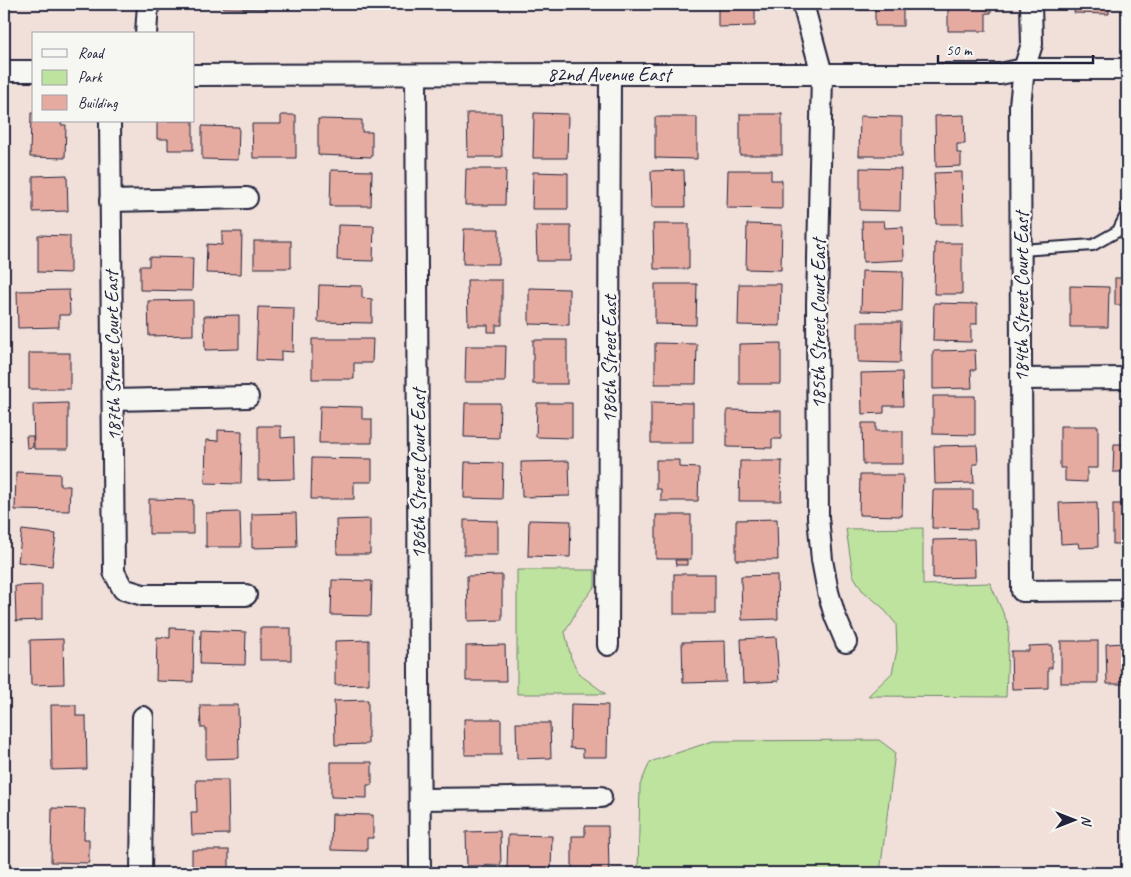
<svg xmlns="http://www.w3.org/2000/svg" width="1131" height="877" font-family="Caveat,sans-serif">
<rect width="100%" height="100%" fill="#f1e0da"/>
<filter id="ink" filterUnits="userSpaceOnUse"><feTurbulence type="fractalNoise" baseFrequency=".02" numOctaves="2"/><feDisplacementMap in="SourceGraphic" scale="10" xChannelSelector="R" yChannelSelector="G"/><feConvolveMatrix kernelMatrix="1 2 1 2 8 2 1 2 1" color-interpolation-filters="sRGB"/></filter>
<g filter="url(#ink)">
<g fill="#bee39e" stroke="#70826c">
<polygon points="923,528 923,585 990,583 1009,626 1006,697 868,696 892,673 897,650 896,624 882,607 862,590 853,575 846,529"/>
<polygon points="517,570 595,570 595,586 579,607 565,632 571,658 579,674 606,694 517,694"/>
<polygon points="879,740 895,752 880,873 638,873 640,785 650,762 713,741"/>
</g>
<g fill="#e5aba1" stroke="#22223b">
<polygon points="224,4 270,4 270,9 223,8"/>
<polygon points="718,4 755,4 755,26 718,27"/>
<polygon points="859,4 903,4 903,26 875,26 875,10 859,10"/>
<polygon points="948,4 991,4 991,13 986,13 986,31 948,31"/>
<polygon points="1075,4 1109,4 1109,14 1074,13"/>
<rect x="1124" y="4" width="3" height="19"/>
<polygon points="31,113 34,113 34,121 61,121 61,125 66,125 65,158 30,157"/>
<polygon points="467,113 501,113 502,157 468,157"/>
<polygon points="534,113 568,114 567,158 533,158"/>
<rect x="740" y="114" width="42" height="41"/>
<polygon points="281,115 296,115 296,158 253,158 252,124 281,124"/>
<polygon points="964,115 965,144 957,144 957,153 961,153 961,166 936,167 935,116"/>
<polygon points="860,116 902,117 902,156 859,156"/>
<polygon points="655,117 697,117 697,159 655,158"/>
<polygon points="318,119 362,120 362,132 372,132 372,157 318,155"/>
<polygon points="157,121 193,121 193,150 168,150 168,139 157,139"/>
<polygon points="202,126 239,127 238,160 202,159"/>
<polygon points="860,168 901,169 900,211 860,210"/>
<polygon points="466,169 506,169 505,205 465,205"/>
<polygon points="331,170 372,171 371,206 330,206"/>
<polygon points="684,170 685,207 652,207 651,171"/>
<polygon points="728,170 771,170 771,180 782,180 782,209 727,208"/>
<polygon points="533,172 568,173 568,209 532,209"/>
<polygon points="962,172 963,224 936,224 934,173"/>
<polygon points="67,175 68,211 33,212 33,176"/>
<polygon points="862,221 884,221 885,228 903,227 904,260 863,262"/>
<polygon points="653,224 689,224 689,269 654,269"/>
<polygon points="747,224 782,225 781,270 746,269"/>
<polygon points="338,225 374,226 373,261 337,260"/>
<polygon points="536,226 571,226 571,261 537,261"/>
<polygon points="464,229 499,229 499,264 463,264"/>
<polygon points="222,232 242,232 241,274 206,273 207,244 222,245"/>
<polygon points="38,235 70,236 70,273 38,272"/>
<rect x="254" y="241" width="37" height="27"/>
<polygon points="935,243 962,243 962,294 934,294"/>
<polygon points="149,257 193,258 192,291 140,290 140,266 149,266"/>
<polygon points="862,271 903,272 902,312 861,311"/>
<rect x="1115" y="278" width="12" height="27"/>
<polygon points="467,280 502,280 502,325 496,325 496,332 488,332 488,325 468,325"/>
<polygon points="655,284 697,284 696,325 655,324"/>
<polygon points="739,284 781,284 780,326 738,325"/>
<polygon points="319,285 362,286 362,298 372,299 372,323 318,322"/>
<polygon points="1070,286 1109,287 1108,327 1070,327"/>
<polygon points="529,288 569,289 569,325 529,324"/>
<polygon points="69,290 70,315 59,315 59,327 18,328 17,291"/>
<polygon points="193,300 193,335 149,336 148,301"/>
<polygon points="934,303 977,304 977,324 971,324 971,342 933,341"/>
<polygon points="258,307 294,308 293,352 281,351 281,361 256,360"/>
<polygon points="239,315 239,349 205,350 204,316"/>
<polygon points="858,322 901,322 900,363 858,362"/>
<polygon points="312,339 373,339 372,363 354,363 354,379 312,379"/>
<rect x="533" y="340" width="34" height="44"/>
<polygon points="655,343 697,344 696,384 655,384"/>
<polygon points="781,343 781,384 739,384 739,344"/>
<polygon points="466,346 506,346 505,382 465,382"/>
<polygon points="975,350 976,370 971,370 972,388 933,389 933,351"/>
<rect x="29" y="353" width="41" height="36"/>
<polygon points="902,372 903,406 884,406 884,413 862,414 861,373"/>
<polygon points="933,396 975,396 975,435 933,434"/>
<polygon points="651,402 693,403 693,443 651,443"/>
<polygon points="68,403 68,449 34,449 33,404"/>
<polygon points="465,403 500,403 499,438 464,437"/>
<polygon points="537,403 572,403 572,438 536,437"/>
<polygon points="320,406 362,407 362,419 372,419 372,443 319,443"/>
<polygon points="727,410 781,411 781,439 772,439 772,448 727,447"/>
<polygon points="862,423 876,423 876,431 903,431 903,464 863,464"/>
<polygon points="258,426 281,426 281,438 294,437 295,479 258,480"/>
<polygon points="1060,426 1098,426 1098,468 1087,468 1087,482 1065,481 1065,468 1060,468"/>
<polygon points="218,430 242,431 241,484 205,483 206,440 218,441"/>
<polygon points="26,436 33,436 33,447 27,448"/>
<polygon points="1114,444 1127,444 1127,472 1113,472"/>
<polygon points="977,445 978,464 973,464 974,483 935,484 934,446"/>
<polygon points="312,458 372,459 372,482 354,482 354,499 311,499"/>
<polygon points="656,460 679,460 679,467 699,468 698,501 661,501 661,489 656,489"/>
<polygon points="569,461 570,496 522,497 521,462"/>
<polygon points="740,461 782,461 781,501 739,501"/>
<polygon points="465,462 503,463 502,499 464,498"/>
<polygon points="16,472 60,474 60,486 70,486 69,511 15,510"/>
<polygon points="860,475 903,475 902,516 859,515"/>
<polygon points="933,490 973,490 973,509 977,509 977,529 932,528"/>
<polygon points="149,499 193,500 193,534 149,534"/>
<polygon points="1097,502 1098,547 1079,548 1078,543 1061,544 1059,503"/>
<rect x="1113" y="504" width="14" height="40"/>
<polygon points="240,512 241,547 206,547 206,513"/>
<polygon points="296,513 297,547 252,548 252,514"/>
<rect x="656" y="515" width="35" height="44"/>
<polygon points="370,519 370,554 337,554 336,520"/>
<polygon points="777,519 778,560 736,560 736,520"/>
<polygon points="464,520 498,521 498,555 464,555"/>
<polygon points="529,520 571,521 570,557 528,556"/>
<polygon points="22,530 56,534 52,566 18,562"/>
<polygon points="974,539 975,577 933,578 933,540"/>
<polygon points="675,560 687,560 687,565 676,565"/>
<rect x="674" y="574" width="41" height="40"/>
<polygon points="502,575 502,620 468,621 467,576"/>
<polygon points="777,575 778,619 742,620 741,576"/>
<polygon points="332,580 372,581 371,616 331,615"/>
<polygon points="42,585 42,620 16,621 15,586"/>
<polygon points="170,628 194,629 193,682 156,681 157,637 170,638"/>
<rect x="260" y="628" width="31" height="32"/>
<polygon points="201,630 246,632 245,665 200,664"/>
<polygon points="776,637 779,681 743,683 741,639"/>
<polygon points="63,639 64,684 31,685 30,640"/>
<polygon points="369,640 369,684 335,685 335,641"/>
<polygon points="1126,640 1127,684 1107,684 1106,644 1126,643"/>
<polygon points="725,641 726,682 683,683 682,642"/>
<rect x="1061" y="641" width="37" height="42"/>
<polygon points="505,645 506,681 466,681 466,646"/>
<polygon points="1052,645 1052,668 1048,668 1048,688 1012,689 1011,651 1029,651 1029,646"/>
<polygon points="368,700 368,744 335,745 334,701"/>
<polygon points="571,704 608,705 607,757 583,757 583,749 570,748"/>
<polygon points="51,705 76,705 76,716 86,716 87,769 52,770"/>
<polygon points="200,705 238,705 239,758 206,759 206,728 201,728"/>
<polygon points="464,719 501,719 501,755 465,755"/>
<polygon points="516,723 550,723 551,758 517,759"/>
<polygon points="331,762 372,762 372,785 367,785 367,798 331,797"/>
<polygon points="196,780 228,780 229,834 192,835 191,812 197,812"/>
<polygon points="52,808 85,809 84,839 89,839 89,863 51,862"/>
<polygon points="332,814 373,815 373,838 367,838 367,851 331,850"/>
<polygon points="585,826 608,826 609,873 572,873 572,836 585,836"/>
<polygon points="500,831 501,865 467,866 466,832"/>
<polygon points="508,835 552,836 551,870 507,869"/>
<rect x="192" y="850" width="37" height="23"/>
</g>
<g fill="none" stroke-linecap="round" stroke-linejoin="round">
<defs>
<polyline id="service" points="1021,250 1093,245 1118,231 1127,213"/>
<g id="minor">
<polyline points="803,4 822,74 817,305 818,517 822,560 828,592 835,616 846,642"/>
<polyline points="1031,4 1032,44 1024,69 1020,105 1022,591 1127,590"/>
<polyline points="146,34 148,4"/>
<polyline points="4,71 34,71"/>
<polyline points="194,75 610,74 1000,74 1024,69 1127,69"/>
<polyline points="416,75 420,873"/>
<polyline points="110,121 114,572 123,589 143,595 246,595"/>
<polyline points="110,201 247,198"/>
<polyline points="1022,379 1127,378"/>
<polyline points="113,400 248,397"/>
<polyline points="608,645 610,74"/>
<polyline points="420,799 601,797"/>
<polyline points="141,873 143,717"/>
</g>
</defs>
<use href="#service" stroke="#22223b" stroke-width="14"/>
<use href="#minor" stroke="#22223b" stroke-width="24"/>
<use href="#service" stroke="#f6f6f2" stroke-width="10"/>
<use href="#minor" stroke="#f6f6f2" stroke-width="20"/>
</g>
</g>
<g text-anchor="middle" stroke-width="5" stroke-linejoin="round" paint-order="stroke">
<g font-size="20" fill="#22223b" stroke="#f6f6f2">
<text x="609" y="81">82nd Avenue East</text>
<text transform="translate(1021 297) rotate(-90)" y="7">184th Street Court East</text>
<text transform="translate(818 324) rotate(-90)" y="7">185th Street Court East</text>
<text transform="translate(112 356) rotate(-91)" y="7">187th Street Court East</text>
<text transform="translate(609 359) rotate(-90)" y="7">186th Street East</text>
<text transform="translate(418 474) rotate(-90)" y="7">186th Street Court East</text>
</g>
</g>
<rect width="1131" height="877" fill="none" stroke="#f6f6f2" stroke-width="20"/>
<rect x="10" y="10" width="1111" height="857" fill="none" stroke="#22223b" stroke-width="2" filter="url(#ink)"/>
<rect x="32" y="32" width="162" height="90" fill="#f6f6f2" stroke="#a1a1a9"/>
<rect x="42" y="49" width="25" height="8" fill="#f6f6f2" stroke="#a1a1a9"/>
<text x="78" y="58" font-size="15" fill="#22223b">Road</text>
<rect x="42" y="70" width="25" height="15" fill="#bee39e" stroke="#a1a1a9"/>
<text x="78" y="82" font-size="15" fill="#22223b">Park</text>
<rect x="42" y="95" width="25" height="15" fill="#e5aba1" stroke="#a1a1a9"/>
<text x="78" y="108" font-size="15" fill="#22223b">Building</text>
<g transform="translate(1074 820) rotate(90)" stroke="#f6f6f2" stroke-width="4" paint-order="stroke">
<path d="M0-4L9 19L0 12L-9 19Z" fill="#22223b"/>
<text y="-8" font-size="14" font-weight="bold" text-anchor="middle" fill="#22223b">N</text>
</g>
<path d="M938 55v8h155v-8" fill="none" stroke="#22223b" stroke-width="2.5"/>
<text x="946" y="55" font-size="15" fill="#22223b" stroke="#f6f6f2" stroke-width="4" paint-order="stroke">50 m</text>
</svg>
